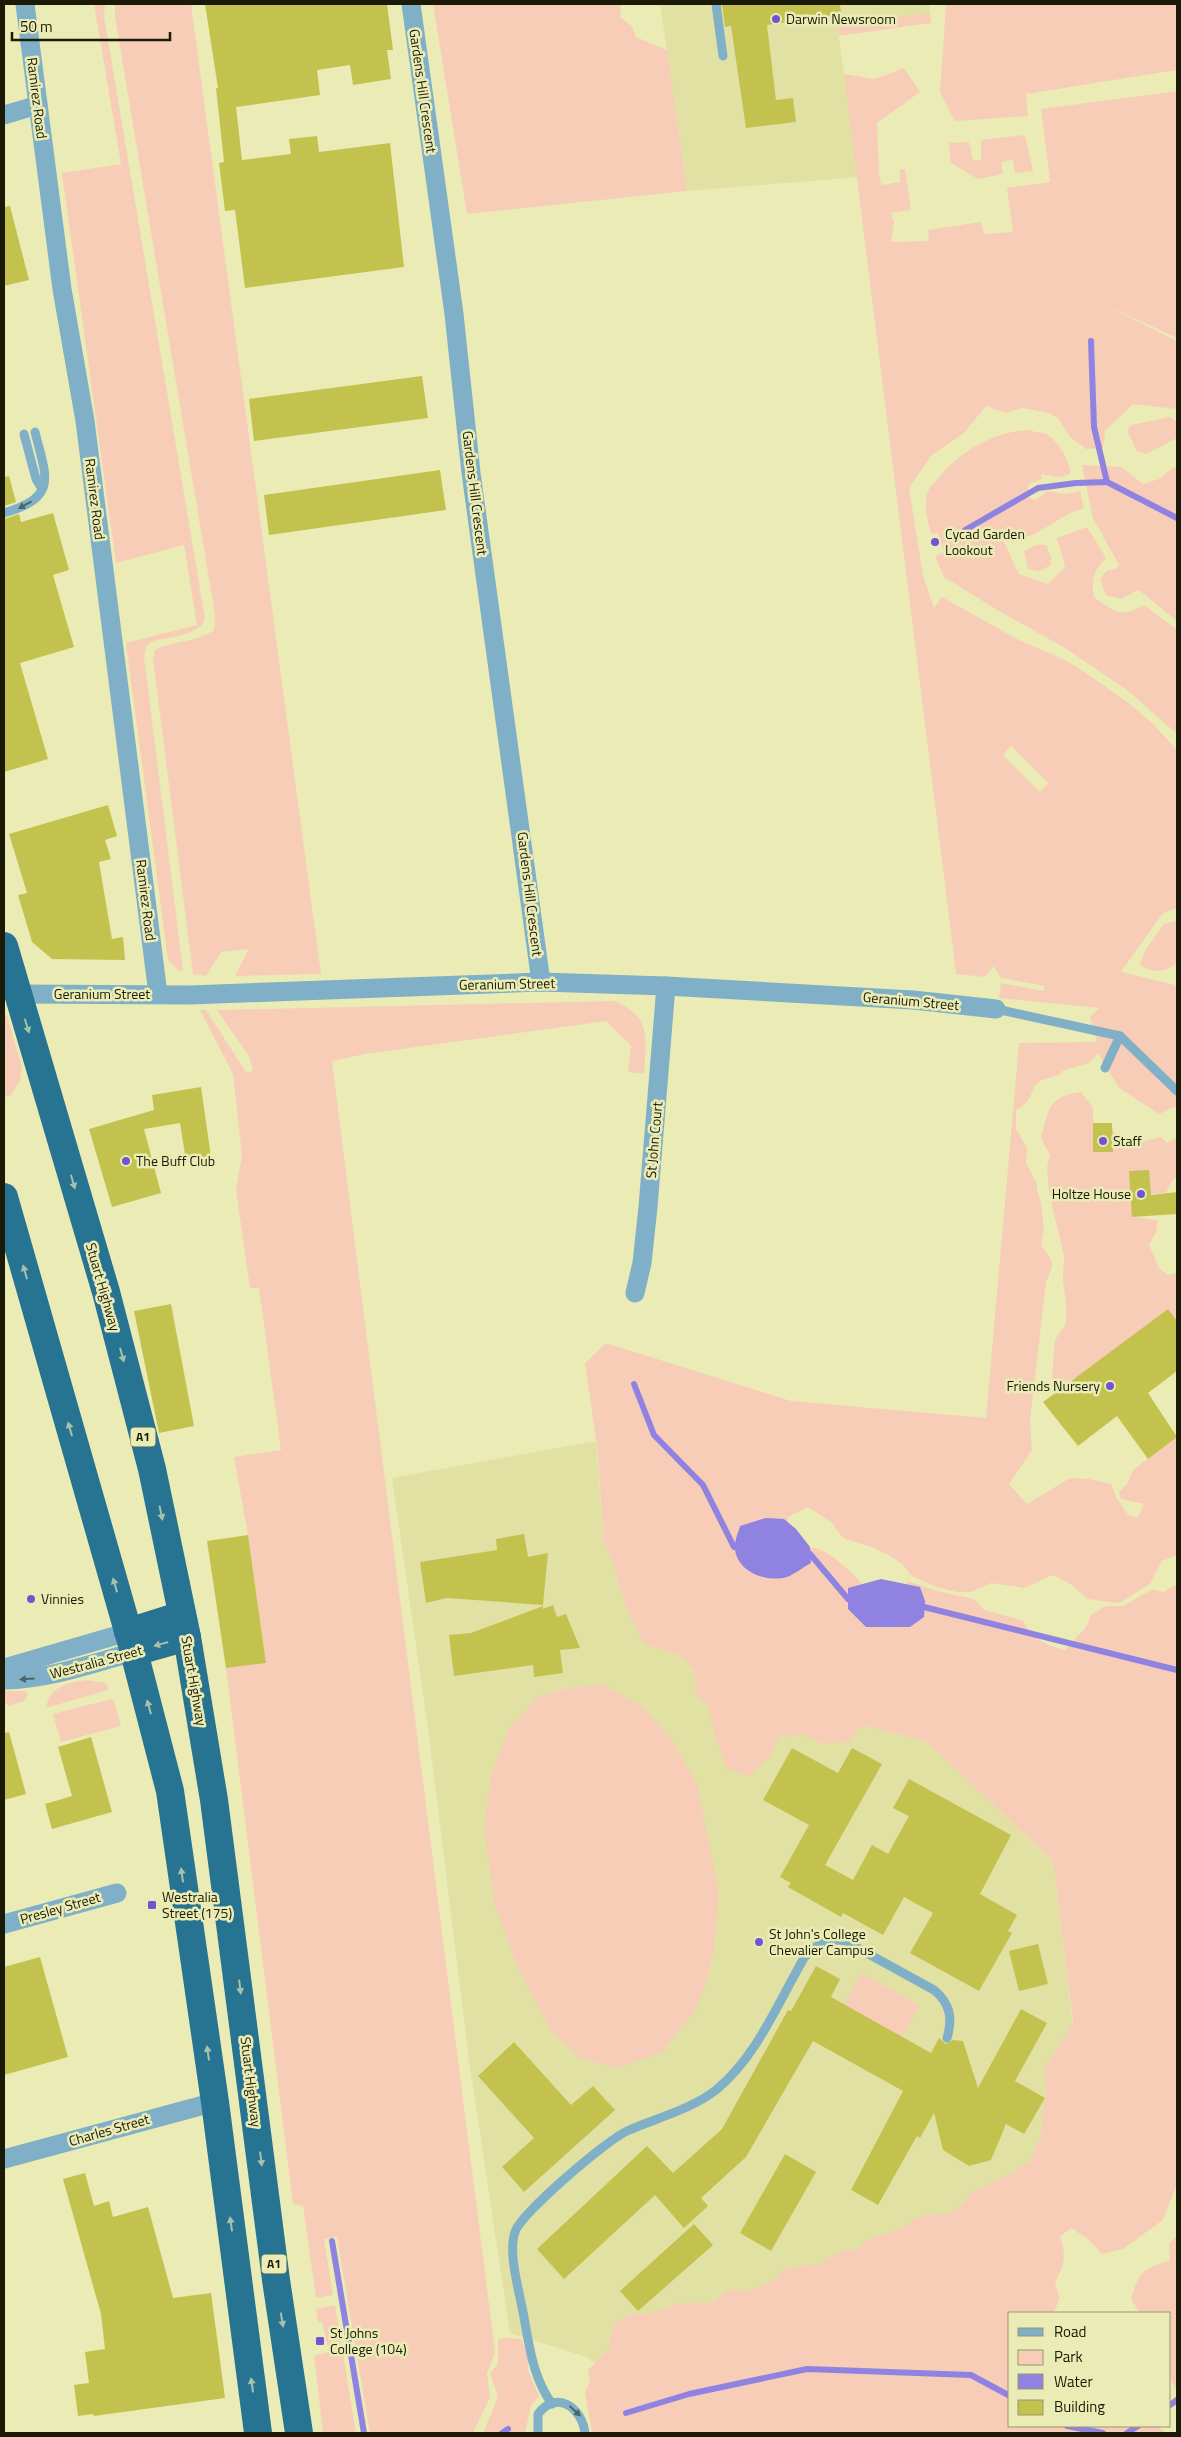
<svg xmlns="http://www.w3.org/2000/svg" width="1181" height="2437" font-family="'Titillium Web',sans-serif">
<rect width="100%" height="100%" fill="#ebecb5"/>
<g fill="#e1e1a3">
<polygon points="660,4 929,4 930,13 837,25 859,177 687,191"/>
<polygon points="596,1441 604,1544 617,1570 862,1725 927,1742 1053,1861 1081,2093 1072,2137 940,2223 601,2368 587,2357 510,2333 469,2060 429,1736 392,1478"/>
</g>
<g fill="#f7cdb8" fill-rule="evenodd">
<path d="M 94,4 L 105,4 L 104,16 L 205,619 C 199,636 169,637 153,641 L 147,645 L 144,657 L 183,970 L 179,971 L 168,960 L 126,643 L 197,625 L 184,545 L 116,563 L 62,173 L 121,164 Z"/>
<path d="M 115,4 L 191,4 L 321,974 L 235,976 L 249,949 L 221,952 L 206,976 L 193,974 L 153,659 L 155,650 C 173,640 196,643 214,630 L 215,615 L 115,17 Z"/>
<polygon points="433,4 621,4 620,17 632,26 636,37 667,50 687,191 467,214"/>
<polygon points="946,4 1177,4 1177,70 1026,94 1028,116 955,121 940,92"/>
<polygon points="930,13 931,23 839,36 837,24"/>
<path d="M 904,68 L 920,92 L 877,123 L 879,171 L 881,185 L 900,182 L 900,169 L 905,169 L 911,210 L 891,213 L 894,222 L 891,242 L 929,241 L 928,230 L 981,222 L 984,234 L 1013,232 L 1007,188 L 1050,182 L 1041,109 L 1177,91 L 1177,338 L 1107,306 L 1177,341 L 1177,409 L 1133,404 L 1105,431 L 1103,448 L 1086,449 L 1070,437 L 1058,418 L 1049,413 L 1022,408 L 1005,413 L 986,406 L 964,433 L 931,456 L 909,488 L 923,575 L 934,608 L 942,597 L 1017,639 L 1065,660 L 1080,669 L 1126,701 L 1153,724 L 1177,750 L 1177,908 L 1163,913 L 1121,972 L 1175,985 L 1177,992 L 1177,1106 L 1159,1114 L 1119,1088 L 1098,1053 L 1089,1063 L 1062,1071 L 1060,1075 L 1042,1080 L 1034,1086 C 1031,1098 1027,1104 1016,1110 L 1016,1129 L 1027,1148 L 1026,1163 L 1037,1184 L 1037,1191 L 1041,1202 L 1044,1229 L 1041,1246 C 1055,1260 1054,1264 1046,1282 L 1030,1421 L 1032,1450 L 1009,1484 L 1027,1504 L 1070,1478 L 1089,1479 L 1111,1484 L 1117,1499 L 1129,1516 L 1138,1517 L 1144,1504 L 1121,1499 L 1119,1492 L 1128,1483 L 1133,1470 L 1177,1436 L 1177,1555 L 1162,1561 L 1150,1584 L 1119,1603 L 1088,1599 L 1069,1583 L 1053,1575 L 1024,1588 L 991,1583 L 971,1592 L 957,1592 L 936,1587 L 912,1576 L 902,1564 L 892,1557 L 874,1548 L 843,1538 L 832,1523 L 808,1507 L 788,1517 L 788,1538 L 794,1553 C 799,1551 806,1548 812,1548 C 833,1547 876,1599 892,1614 L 908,1581 L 937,1591 L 974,1599 L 984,1610 L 1022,1620 C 1036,1640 1041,1644 1065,1650 L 1086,1627 L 1091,1615 L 1106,1606 L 1123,1606 L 1153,1589 L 1164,1592 L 1177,1584 L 1177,2184 L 1163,2220 L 1123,2249 L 1102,2254 L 1088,2239 L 1071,2228 L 1060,2237 C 1067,2255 1064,2266 1055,2282 L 1060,2299 L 1053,2313 L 1010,2313 L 1010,2426 L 1158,2426 L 1166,2433 L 592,2433 L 585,2392 L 590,2382 L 588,2370 L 610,2348 L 610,2337 L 615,2323 L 627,2315 L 648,2314 L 682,2303 L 712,2303 L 727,2290 L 752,2291 L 776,2279 L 782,2269 L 815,2264 L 823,2265 L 825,2259 L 848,2249 L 857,2250 L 866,2240 L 895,2231 L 922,2216 L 950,2213 L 965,2203 L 971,2192 L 1008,2175 L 1030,2161 L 1041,2135 L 1046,2091 L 1044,2069 C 1056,2053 1062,2039 1073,2023 L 1053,1861 L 927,1742 L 862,1725 L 848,1742 L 823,1744 L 803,1734 L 779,1737 L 771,1755 L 749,1776 L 727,1769 L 715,1737 L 709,1708 L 695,1692 L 695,1671 L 682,1656 L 645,1644 L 630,1617 L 618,1582 L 615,1566 L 604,1544 L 597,1446 L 585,1363 L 606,1343 L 791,1401 L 986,1418 L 1019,1043 L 1097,1042 L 1090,1017 L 1099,1008 L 999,998 L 1001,983 L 1043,991 L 1045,986 L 1001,978 L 994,966 L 985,977 L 956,974 L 844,74 L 875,79 ZM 1011,746 L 1048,783 L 1040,792 L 1003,755 Z"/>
<polygon points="1025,135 1033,171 1015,173 1013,160 1001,162 1003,174 978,179 951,163 949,143 969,142 973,160 981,160 981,140"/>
<polygon points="1170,417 1177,422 1177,438 1146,454 1137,451 1127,431 1131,425"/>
<path d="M 1028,430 C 1034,432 1043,432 1048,435 C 1057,440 1072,464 1070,474 L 1059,477 L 1041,474 L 1042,479 L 1029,484 L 1027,497 L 1035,500 L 1042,496 L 1046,491 L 1066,494 L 1080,491 L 1084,508 C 1065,513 1051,526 1034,534 C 1024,539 1012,538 1002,538 L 1019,574 L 1048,584 L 1065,567 L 1057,538 L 1087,527 L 1106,558 C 1093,571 1091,580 1094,597 C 1114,612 1121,618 1144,605 L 1177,630 L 1177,734 L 1127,690 L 1065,648 L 997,610 L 944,577 L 935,556 L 944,552 L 938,533 L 931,534 C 928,520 922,503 929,489 C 931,485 936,481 939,477 C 961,451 993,432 1028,430 Z"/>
<polygon points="1082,465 1121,467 1143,484 1159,479 1174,467 1177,467 1177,621 1139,590 1121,599 1106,595 1100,580 1106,571 1117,568 1119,565 1093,518"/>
<polygon points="1036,545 1046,545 1051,557 1051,565 1040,571 1028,569 1024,551"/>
<path d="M 1177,920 L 1177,958 L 1175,965 C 1162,972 1151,974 1140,964 L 1146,949 L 1163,925 Z"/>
<path d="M 615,1001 C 652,1018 646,1038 644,1074 L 628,1072 L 631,1046 L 606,1021 L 365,1054 L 332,1061 L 495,2352 L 487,2373 L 490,2397 L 473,2433 L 370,2433 L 337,2237 L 324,2239 L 333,2295 L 316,2298 L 303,2206 L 293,2204 L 226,1668 L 266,1662 L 248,1535 L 234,1457 L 281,1450 L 259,1288 L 250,1288 L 236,1190 L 242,1155 L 233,1074 L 200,1010 L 206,1010 L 246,1072 L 253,1071 L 249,1056 L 217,1010 Z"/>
<polygon points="4,1015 7,1016 22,1067 20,1081 10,1096 5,1097"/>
<path d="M 1081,1092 L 1093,1108 L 1094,1152 L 1113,1152 L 1112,1130 L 1117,1137 L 1133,1144 L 1161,1137 L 1167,1143 L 1177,1138 L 1177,1178 L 1173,1179 L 1166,1193 L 1151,1194 L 1132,1217 L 1158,1220 L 1156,1232 L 1149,1245 L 1159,1268 L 1168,1275 L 1177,1273 L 1177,1321 L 1168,1309 L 1088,1371 L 1055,1388 L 1051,1387 L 1055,1340 L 1066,1324 L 1066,1303 L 1063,1281 L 1064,1256 L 1049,1192 L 1047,1168 L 1050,1155 L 1041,1138 C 1049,1109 1048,1096 1081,1092 Z"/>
<path d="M 87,1680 L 106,1683 L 108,1690 L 46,1708 C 49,1687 68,1682 87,1680 Z"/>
<polygon points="602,1684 643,1707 671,1739 697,1784 719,1892 714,1947 707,1979 696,2009 661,2053 617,2068 580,2058 552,2032 519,1971 495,1906 484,1829 491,1776 508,1730 537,1697 566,1689"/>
<polygon points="4,1691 26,1691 28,1695 24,1701 9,1706 4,1702"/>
<polygon points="111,1699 114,1701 121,1726 61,1742 53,1714"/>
<polygon points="862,1973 920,2006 900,2040 842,2007"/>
<path d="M 1177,2235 L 1177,2391 L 1170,2378 L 1170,2313 L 1140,2313 L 1131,2299 C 1140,2270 1142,2270 1170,2260 L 1169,2244 Z"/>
<polygon points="335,2305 356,2433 323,2433 314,2356 329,2352 322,2322 318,2323 316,2309"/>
<polygon points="508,2338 521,2339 528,2356 528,2370 539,2396 531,2406 525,2433 483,2433 498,2397 490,2373 498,2364 498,2339"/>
</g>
<g fill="#8f82e0">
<path d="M 766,1518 L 784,1519 L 796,1529 L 810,1547 L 811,1563 C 803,1567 795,1574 787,1577 C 767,1583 737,1572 735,1549 C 734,1542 738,1533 740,1526 Z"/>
<polygon points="881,1579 920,1587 925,1601 924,1617 910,1627 866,1627 848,1609 848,1588"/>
</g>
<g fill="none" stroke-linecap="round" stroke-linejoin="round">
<g stroke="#8f82e0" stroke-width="6">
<polyline points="1091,341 1094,427 1107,482"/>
<polyline points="965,530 1038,488 1076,483 1107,482 1177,518"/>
<polyline points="634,1384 654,1435 703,1485 734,1547"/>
<polyline points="810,1554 848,1599"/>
<polyline points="924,1607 1177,1670"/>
<polyline points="332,2241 364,2433"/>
<polyline points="1170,2405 1177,2400"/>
<polyline points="626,2413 689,2394 807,2369 971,2375 1010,2396"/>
<polyline points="1067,2426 1103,2433"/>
<polyline points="502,2433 508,2429"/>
<polyline points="1127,2433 1138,2426"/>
</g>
</g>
<g fill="#c4c24f">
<polygon points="205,4 387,4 393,50 387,50 391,79 353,85 350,65 317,70 320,95 236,107 242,160 291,154 289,139 317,136 319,152 390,143 404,267 245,288 235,210 225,211 219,163 224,162 216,88 218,88"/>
<polygon points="722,4 840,4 841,14 767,25 776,100 793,98 796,122 746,128 731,26 725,27"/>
<polygon points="10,206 29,280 4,286 4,207"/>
<polygon points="422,376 428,418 254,441 249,399"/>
<polygon points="440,470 446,510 269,535 264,495"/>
<polygon points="9,476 16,502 4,506 4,477"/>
<polygon points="53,513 69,570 53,575 74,647 20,663 48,759 4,772 4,519 19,514 21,522"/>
<polygon points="108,805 117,836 105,840 111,859 99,862 112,939 123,937 125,960 52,959 32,942 18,895 27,893 9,834"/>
<polygon points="201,1087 211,1157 186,1161 180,1123 144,1129 161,1193 112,1207 89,1129 154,1110 152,1095"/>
<polygon points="1093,1123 1112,1123 1113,1152 1093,1152"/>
<polygon points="1149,1170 1151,1195 1177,1192 1177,1214 1132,1217 1129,1171"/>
<polygon points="171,1304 194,1426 159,1433 134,1311"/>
<polygon points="1168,1309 1177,1321 1177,1371 1148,1393 1177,1437 1148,1459 1117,1416 1078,1446 1043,1402"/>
<polygon points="524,1534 528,1557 548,1553 543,1605 447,1598 426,1603 420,1562 497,1550 496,1539"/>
<polygon points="248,1535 266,1663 226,1668 207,1541"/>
<polygon points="553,1605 557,1617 566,1614 580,1648 560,1650 563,1673 534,1677 533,1665 454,1676 449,1635 471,1633 543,1606 543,1609"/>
<polygon points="9,1732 26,1794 4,1800 4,1733"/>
<polygon points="91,1737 112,1812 52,1829 45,1804 72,1796 58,1747"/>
<polygon points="792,1748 838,1773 852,1748 882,1764 825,1865 853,1880 872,1845 888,1854 909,1816 893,1808 909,1779 1011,1835 980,1894 1017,1915 1008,1931 1012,1933 979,1991 910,1953 933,1913 904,1897 883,1935 843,1913 841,1917 788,1887 791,1883 780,1877 809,1825 763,1800"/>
<polygon points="1038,1944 1048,1984 1019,1991 1009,1951"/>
<polygon points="40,1957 68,2057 4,2075 4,1967"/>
<polygon points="816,1966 840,1979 831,1997 931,2053 939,2038 946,2044 953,2040 963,2041 978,2088 1021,2009 1047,2023 1015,2081 1045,2098 1024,2134 1006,2124 991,2160 969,2166 943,2150 934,2113 920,2138 917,2136 878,2205 851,2190 903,2091 813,2041 746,2157 701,2198 708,2206 684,2228 655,2195 564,2279 537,2249 647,2146 673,2173 722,2129 788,2010 791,2011"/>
<polygon points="514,2042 571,2105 593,2086 615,2110 524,2192 502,2167 534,2138 478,2076"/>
<polygon points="785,2154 816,2172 771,2251 740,2233"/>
<polygon points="85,2173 94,2206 109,2201 113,2217 148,2207 173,2298 211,2293 225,2398 94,2416 93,2414 78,2416 74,2385 89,2383 85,2352 105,2349 101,2314 63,2179"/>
<polygon points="694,2224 713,2245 638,2311 620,2291"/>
</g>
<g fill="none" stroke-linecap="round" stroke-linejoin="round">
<g stroke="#7fb0c7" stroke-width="9">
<polyline points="716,4 723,56"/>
<polyline points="24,434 36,479 42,489"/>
<path d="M 4,513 C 59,497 46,477 35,432"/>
<polyline points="996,1009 1120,1036 1177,1091"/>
<polyline points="1105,1068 1120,1036"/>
<path d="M 552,2404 C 531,2375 529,2341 522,2307 C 518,2287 508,2251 515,2232 C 521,2213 607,2140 627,2131 C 656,2118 690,2110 716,2090 C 757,2056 778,2003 804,1958 C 814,1945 829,1937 845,1941 L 934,1990 C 950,2003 953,2018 947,2038"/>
<path d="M 538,2433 L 538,2414 C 557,2389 582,2408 585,2433"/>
</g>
<g stroke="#7fb0c7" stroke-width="19">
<polyline points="25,4 62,289 85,421 158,994"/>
<polyline points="411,4 454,314 471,473 541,982"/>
<polyline points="4,115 38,105"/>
<polyline points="18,994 190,995 541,982 666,986 913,1000 996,1009"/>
<polyline points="635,1293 642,1263 648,1207 666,986"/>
<polyline points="4,1668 128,1632"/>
<path d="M 4,1680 C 49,1679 91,1664 134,1652"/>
<polyline points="4,1924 117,1893"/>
<polyline points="4,2159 215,2102"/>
</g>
<g stroke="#277492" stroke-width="28">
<polyline points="4,946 106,1292 152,1469 187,1637 214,1800 276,2280 299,2433"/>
<polyline points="4,1197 134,1652 170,1791 215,2102 258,2433"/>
<polyline points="128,1632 182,1615"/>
<polyline points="134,1652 187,1637"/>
</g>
</g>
<defs><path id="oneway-solid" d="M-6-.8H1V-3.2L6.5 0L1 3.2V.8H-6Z" transform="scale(1.25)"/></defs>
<g fill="#4c6566">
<use href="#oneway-solid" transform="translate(25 505) rotate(151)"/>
<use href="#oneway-solid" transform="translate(27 1679) rotate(176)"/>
<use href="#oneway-solid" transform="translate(575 2411) rotate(43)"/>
</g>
<g fill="#a6c2a9">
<use href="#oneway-solid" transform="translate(27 1026) rotate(73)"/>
<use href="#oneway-solid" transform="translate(73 1182) rotate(74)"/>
<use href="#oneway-solid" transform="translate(25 1272) rotate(-106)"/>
<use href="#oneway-solid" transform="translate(122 1355) rotate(75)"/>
<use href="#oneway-solid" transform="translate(70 1429) rotate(-106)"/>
<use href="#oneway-solid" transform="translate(161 1513) rotate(78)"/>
<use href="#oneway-solid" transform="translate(115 1585) rotate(-106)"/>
<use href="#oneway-solid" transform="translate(161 1644) rotate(164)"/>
<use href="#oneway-solid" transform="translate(149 1707) rotate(-105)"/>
<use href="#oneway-solid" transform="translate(182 1875) rotate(-98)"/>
<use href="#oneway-solid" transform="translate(240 1987) rotate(83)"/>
<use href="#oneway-solid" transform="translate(208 2053) rotate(-98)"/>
<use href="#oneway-solid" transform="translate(261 2159) rotate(83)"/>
<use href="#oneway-solid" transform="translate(231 2224) rotate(-98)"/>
<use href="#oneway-solid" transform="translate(282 2320) rotate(81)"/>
<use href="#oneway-solid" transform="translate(252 2385) rotate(-98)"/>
</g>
<g fill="#6f56d0" stroke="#ebecb5" stroke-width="2">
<circle cx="776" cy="19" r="5"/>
<circle cx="935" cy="542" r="5"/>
<circle cx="1103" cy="1141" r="5"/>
<circle cx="126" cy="1161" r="5"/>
<circle cx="1141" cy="1194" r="5"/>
<circle cx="1110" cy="1386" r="5"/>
<circle cx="31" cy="1599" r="5"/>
<rect x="147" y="1900" width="10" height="10" rx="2.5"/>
<circle cx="759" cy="1942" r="5"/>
<rect x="315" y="2336" width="10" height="10" rx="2.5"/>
</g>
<g text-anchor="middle" stroke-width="5" stroke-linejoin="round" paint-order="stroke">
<g fill="#ebecb5" stroke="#59593a" stroke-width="1">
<rect x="130.5" y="1427.5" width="25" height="19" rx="4"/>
<rect x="261.5" y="2254.5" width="25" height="19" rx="4"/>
</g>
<g font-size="12" font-weight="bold" fill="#1a1a06">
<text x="143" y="1441">A1</text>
<text x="274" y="2268">A1</text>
</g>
<g font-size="14" fill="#1a1a06" stroke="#ebecb5" text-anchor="start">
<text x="786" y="24">Darwin Newsroom</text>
<text x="945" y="539">Cycad Garden<tspan x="945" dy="16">Lookout</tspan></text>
<text x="1113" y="1146">Staff</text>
<text x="136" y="1166">The Buff Club</text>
<text x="1131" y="1199" text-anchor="end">Holtze House</text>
<text x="1100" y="1391" text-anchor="end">Friends Nursery</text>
<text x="41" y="1604">Vinnies</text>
<text x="162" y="1902">Westralia<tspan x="162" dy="16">Street (175)</tspan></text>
<text x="769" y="1939">St John's College<tspan x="769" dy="16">Chevalier Campus</tspan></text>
<text x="330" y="2338">St Johns<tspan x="330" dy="16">College (104)</tspan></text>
</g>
<g font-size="14" fill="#1a1a06" stroke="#ebecb5">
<text transform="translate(423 91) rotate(82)" y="5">Gardens Hill Crescent</text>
<text transform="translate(37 98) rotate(83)" y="5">Ramirez Road</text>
<text transform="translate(475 493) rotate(83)" y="5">Gardens Hill Crescent</text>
<text transform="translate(95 499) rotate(83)" y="5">Ramirez Road</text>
<text transform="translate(530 894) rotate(83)" y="5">Gardens Hill Crescent</text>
<text transform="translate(146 900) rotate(83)" y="5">Ramirez Road</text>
<text transform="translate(507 984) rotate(-1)" y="5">Geranium Street</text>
<text x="102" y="999">Geranium Street</text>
<text transform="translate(911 1001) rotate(5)" y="5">Geranium Street</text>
<text transform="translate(654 1140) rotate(-85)" y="5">St John Court</text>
<text transform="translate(103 1287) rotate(74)" y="5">Stuart Highway</text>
<text transform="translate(96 1662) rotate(-15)" y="5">Westralia Street</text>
<text transform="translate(194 1681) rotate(80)" y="5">Stuart Highway</text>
<text transform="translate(60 1908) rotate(-16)" y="5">Presley Street</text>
<text transform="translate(251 2082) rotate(83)" y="5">Stuart Highway</text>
<text transform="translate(109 2130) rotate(-16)" y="5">Charles Street</text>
</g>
</g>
<rect width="1181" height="2437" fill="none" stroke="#1a1a06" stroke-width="10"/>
<rect x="1008" y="2312" width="162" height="115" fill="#ebecb5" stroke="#97986f"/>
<rect x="1018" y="2328" width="25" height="8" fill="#7fb0c7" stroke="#97986f"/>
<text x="1054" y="2337" font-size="15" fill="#1a1a06">Road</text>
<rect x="1018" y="2350" width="25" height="15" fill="#f7cdb8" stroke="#97986f"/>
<text x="1054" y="2362" font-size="15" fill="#1a1a06">Park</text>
<rect x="1018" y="2374" width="25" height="15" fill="#8f82e0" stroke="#97986f"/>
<text x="1054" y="2387" font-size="15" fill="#1a1a06">Water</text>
<rect x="1018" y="2400" width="25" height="15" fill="#c4c24f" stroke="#97986f"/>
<text x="1054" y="2412" font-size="15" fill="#1a1a06">Building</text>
<path d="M12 32v8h158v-8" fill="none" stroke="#1a1a06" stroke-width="2.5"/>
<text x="20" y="32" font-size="15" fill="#1a1a06" stroke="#ebecb5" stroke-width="4" paint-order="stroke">50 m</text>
</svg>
